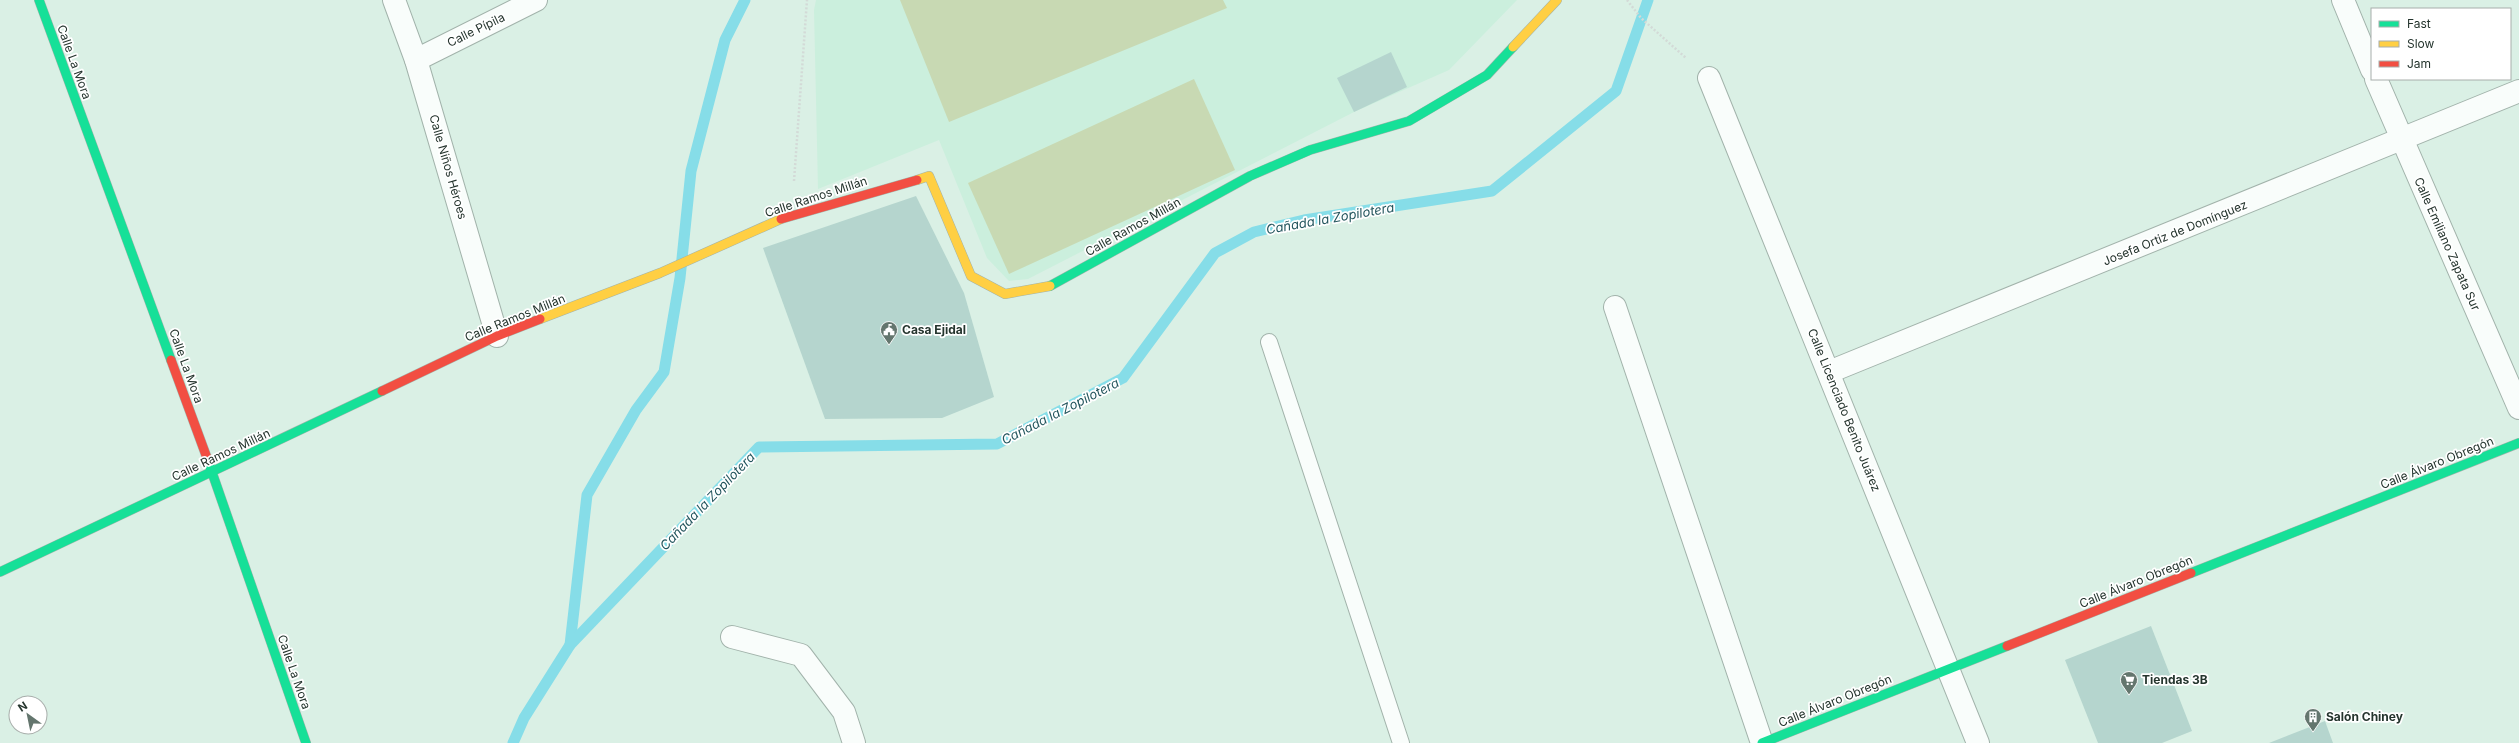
<svg xmlns="http://www.w3.org/2000/svg" width="2519" height="743" font-family="Inter,sans-serif">
<rect width="100%" height="100%" fill="#daf0e5"/>
<polygon fill="#cbefdd" points="816,0 1517,0 1449,70 1354,112 1028,279 1009,281 987,258 939,140 818,189 814,10"/>
<g fill="#c8d9b3">
<polygon points="900,0 1223,0 1227,8 949,122"/>
<polygon points="1194,79 1235,170 1009,274 968,183"/>
</g>
<g fill="none" stroke-linecap="round" stroke-linejoin="round">
<g stroke="#86dde8" stroke-width="11">
<polyline points="570,645 587,495 636,410 664,372 680,278 691,171 725,40 745,0"/>
<polyline points="513,743 524,718 570,645 759,447 997,444 1123,378 1215,253 1254,232 1304,220 1492,191 1616,91 1648,0"/>
</g>
</g>
<g fill="#b5d5ce">
<polygon points="1391,52 1407,87 1354,112 1337,78"/>
<polygon points="916,196 964,293 994,397 942,418 825,419 763,248"/>
<polygon points="2151,626 2192,731 2162,743 2098,743 2065,660"/>
<polygon points="2325,721 2333,743 2269,743"/>
</g>
<g fill="none" stroke-linecap="round" stroke-linejoin="round">
<defs>
<polyline id="lane" points="1269,342 1401,743"/>
<g id="street">
<polyline points="394,0 416,60 497,336"/>
<polyline points="2343,0 2372,70"/>
<polyline points="416,60 536,0"/>
<polyline points="1709,78 1978,743"/>
<polyline points="2376,79 2519,408"/>
<polyline points="1615,307 1762,743"/>
<polyline points="1829,372 2519,91"/>
<polyline points="732,637 801,655 844,712 854,743"/>
</g>
<g id="fast">
<polyline points="39,0 171,360"/>
<polyline points="1050,286 1250,176 1310,150 1409,121 1487,75 1513,47"/>
<polyline points="207,458 306,743"/>
<polyline points="0,572 382,391"/>
<polyline points="2191,573 2519,443"/>
<polyline points="1762,743 2007,646"/>
</g>
<g id="slow">
<polyline points="1513,47 1557,0"/>
<polyline points="917,180 929,176 971,276 1005,294 1050,286"/>
<polyline points="540,319 660,273 781,219"/>
</g>
<g id="jam">
<polyline points="781,219 917,180"/>
<polyline points="171,360 207,458"/>
<polyline points="382,391 497,336 540,319"/>
<polyline points="2007,646 2191,573"/>
</g>
</defs>
<use href="#lane" stroke="#a2b3ab" stroke-width="18"/>
<use href="#street" stroke="#a2b3ab" stroke-width="24"/>
<use href="#fast" stroke="#a2b3ab" stroke-width="10"/>
<use href="#slow" stroke="#a2b3ab" stroke-width="10"/>
<use href="#jam" stroke="#a2b3ab" stroke-width="10"/>
<g stroke="#d3dad7" stroke-width="2.5" stroke-dasharray="2 2" stroke-linecap="butt">
<polyline points="1627,0 1641,18 1686,58"/>
<polyline points="794,181 807,0"/>
</g>
<use href="#lane" stroke="#f9fdfb" stroke-width="16"/>
<use href="#street" stroke="#f9fdfb" stroke-width="22"/>
<use href="#fast" stroke="#16e098" stroke-width="9"/>
<use href="#slow" stroke="#ffcf43" stroke-width="9"/>
<use href="#jam" stroke="#f24e42" stroke-width="9"/>
</g>
<defs>
<symbol id="civic-pin" viewBox="-11 -11 22 30"><path d="M0 17L-7.5 6A9.5 9.5 0 1 1 7.5 6Z" fill="#64766e" stroke="#fff"/><path d="M-.6-6.5H3V-4.5H.6V-3L4-1V1h2V6H-6V1h2V-1L-.6-3ZM-1.2 2.5V6h2.4V2.5Z" fill="#fff"/></symbol>
<symbol id="supermarket-pin" viewBox="-11 -11 22 30"><path d="M0 17L-7.5 6A9.5 9.5 0 1 1 7.5 6Z" fill="#64766e" stroke="#fff"/><path d="M-6-5.5h2.5l.6 2H6L4.5 2H-2.5L-4.4-4H-6ZM-1.5 3.2a1.3 1.3 0 1 0 .1 0ZM3 3.2a1.3 1.3 0 1 0 .1 0Z" fill="#fff"/></symbol>
<symbol id="building-pin" viewBox="-11 -11 22 30"><path d="M0 17L-7.5 6A9.5 9.5 0 1 1 7.5 6Z" fill="#64766e" stroke="#fff"/><path d="M-4-6H4V6H1V3H-1V6H-4ZM-2.5-4.3h1.7v1.8h-1.7ZM.8-4.3h1.7v1.8H.8ZM-2.5-1h1.7V.8h-1.7ZM.8-1h1.7V.8H.8Z" fill="#fff"/></symbol>
</defs>
<g fill-rule="evenodd">
<use href="#civic-pin" x="879" y="320" width="20" height="27"/>
<use href="#supermarket-pin" x="2119" y="670" width="20" height="27"/>
<use href="#building-pin" x="2303" y="707" width="20" height="27"/>
</g>
<g text-anchor="middle" stroke-width="3.5" stroke-linejoin="round" paint-order="stroke">
<g font-size="12" fill="#25352e" stroke="#fff">
<text transform="translate(476 30) rotate(-26)" y="4">Calle Pípila</text>
<text transform="translate(74 62) rotate(70)" y="4">Calle La Mora</text>
<text transform="translate(448 167) rotate(74)" y="4">Calle Niños Héroes</text>
<text transform="translate(816 197) rotate(-18)" y="4">Calle Ramos Millán</text>
<text transform="translate(1133 227) rotate(-29)" y="4">Calle Ramos Millán</text>
<text transform="translate(2175 233) rotate(-22)" y="4">Josefa Ortiz de Domínguez</text>
<text transform="translate(2447 244) rotate(66)" y="4">Calle Emiliano Zapata Sur</text>
<text transform="translate(515 318) rotate(-22)" y="4">Calle Ramos Millán</text>
<text transform="translate(186 366) rotate(70)" y="4">Calle La Mora</text>
<text transform="translate(1844 410) rotate(68)" y="4">Calle Licenciado Benito Juárez</text>
<text transform="translate(221 455) rotate(-25)" y="4">Calle Ramos Millán</text>
<text transform="translate(2437 463) rotate(-22)" y="4">Calle Álvaro Obregón</text>
<text transform="translate(2136 582) rotate(-22)" y="4">Calle Álvaro Obregón</text>
<text transform="translate(294 672) rotate(71)" y="4">Calle La Mora</text>
<text transform="translate(1835 701) rotate(-22)" y="4">Calle Álvaro Obregón</text>
</g>
<g font-size="12" font-weight="bold" fill="#25352e" stroke="#fff" text-anchor="start">
<text x="902" y="334">Casa Ejidal</text>
<text x="2142" y="684">Tiendas 3B</text>
<text x="2326" y="721">Salón Chiney</text>
</g>
<g font-size="13" font-style="italic" fill="#23555d" stroke="#fff">
<text transform="translate(1330 218) rotate(-10)" y="5">Cañada la Zopilotera</text>
<text transform="translate(1060 411) rotate(-27)" y="5">Cañada la Zopilotera</text>
<text transform="translate(707 501) rotate(-46)" y="5">Cañada la Zopilotera</text>
</g>
</g>
<rect x="2371" y="8" width="140" height="72" fill="#ffffff" stroke="#a8aeab"/>
<rect x="2379" y="21" width="20" height="6" fill="#16e098" stroke="#a8aeab"/>
<text x="2407" y="28" font-size="12" fill="#25352e">Fast</text>
<rect x="2379" y="41" width="20" height="6" fill="#ffcf43" stroke="#a8aeab"/>
<text x="2407" y="48" font-size="12" fill="#25352e">Slow</text>
<rect x="2379" y="61" width="20" height="6" fill="#f24e42" stroke="#a8aeab"/>
<text x="2407" y="68" font-size="12" fill="#25352e">Jam</text>
<g transform="translate(28 715) rotate(327)"><circle r="19" fill="#ffffff" stroke="#a8aeab"/>
<path d="M0-3L7 15L0 10L-7 15Z" fill="#64766e"/>
<text y="-6" font-size="11" font-weight="bold" text-anchor="middle" fill="#25352e">N</text>
</g>
</svg>
